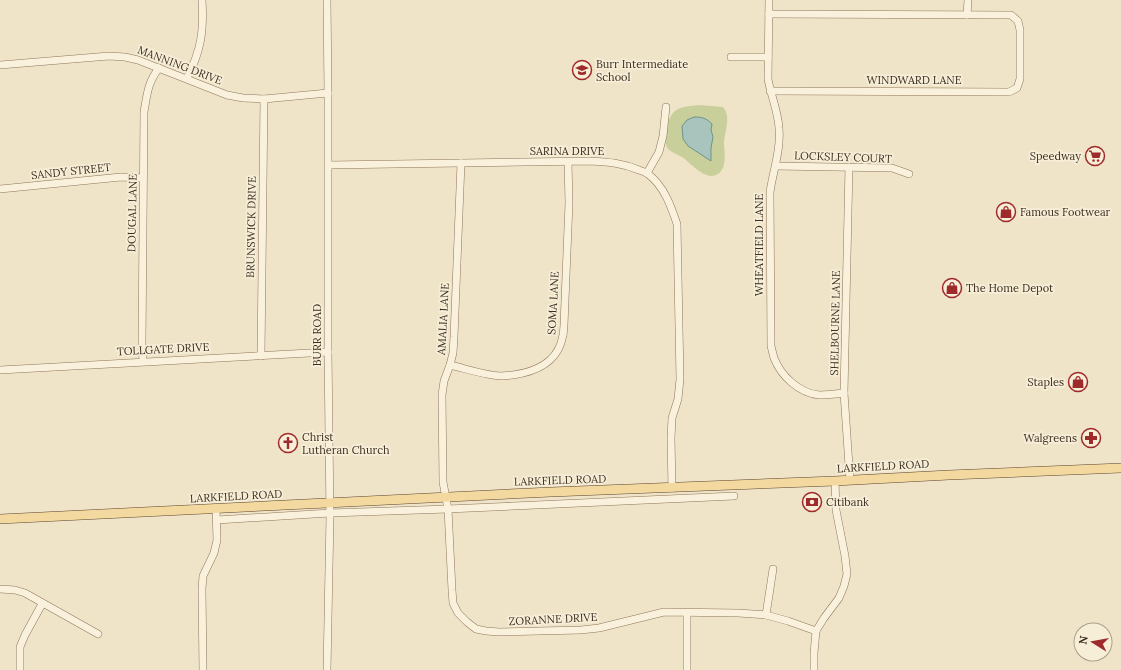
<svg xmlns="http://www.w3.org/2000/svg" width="1121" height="670" font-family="Lora,serif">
<rect width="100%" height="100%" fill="#f0e4c8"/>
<path fill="#c9cf9b" d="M 699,105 L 723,107 C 732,118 724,132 724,145 C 725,153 727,171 716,175 C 704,180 691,163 682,157 C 678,155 673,153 669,150 C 661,142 667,117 675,111 C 682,106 691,106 699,105 Z"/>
<path fill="#a9c4bc" stroke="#6f938a" d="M 694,117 C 702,117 706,118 712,124 L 711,130 L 713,137 L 711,148 L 711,161 L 688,146 L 683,139 L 682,126 L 687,120 Z"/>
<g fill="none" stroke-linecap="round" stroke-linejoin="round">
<defs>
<g id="minor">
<polyline points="327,0 328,93 328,352 330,517 327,670"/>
<path d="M 769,0 L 768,79 C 771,96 778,111 779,128 C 781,150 773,171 770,192 L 771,346 C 772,350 773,354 774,358 C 781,376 799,393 819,395 C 827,395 836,394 844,393"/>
<polyline points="769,14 1011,15 1018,21 1020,30 1020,79 1017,88 1009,92 770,91"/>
<polyline points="967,15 968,0"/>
<polyline points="731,57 768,57"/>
<polyline points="0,65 109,56 125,57 138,60 227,95 243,98 264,99 328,93"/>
<path d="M 187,78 C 201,51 204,31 202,0"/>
<polyline points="461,163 454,337 453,353 450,365 444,381 442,395 443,482 448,509 452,590 453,603 458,613 467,622 476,629 486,631 499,632 581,630 599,628 664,612 738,613 766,615 788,621 816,631"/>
<path d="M 329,165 L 590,161 C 609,162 622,163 639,170 C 642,171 645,172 648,174 C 664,186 671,206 677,224 L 680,379 L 678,399 L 672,418 L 671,438 L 672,488"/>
<polyline points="776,166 892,168 909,174"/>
<polyline points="849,167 844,393 850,480"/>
<polyline points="647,173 659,152 663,136 666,107"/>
<polyline points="0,189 121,177 143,178"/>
<polyline points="261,356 264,99"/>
<path d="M 143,361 L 142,343 L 144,112 C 147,94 148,82 159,68"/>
<path d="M 450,365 C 467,369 484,375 501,376 C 505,376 509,375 513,375 C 534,372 554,364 561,343 C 563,337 564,331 564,325 L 569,203 L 568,162"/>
<polyline points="0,370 328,352"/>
<polyline points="217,520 330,513 448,509 734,496"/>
<polyline points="0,589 15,590 25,593 98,634"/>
<polyline points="766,615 773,569"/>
<polyline points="20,670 20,647 25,635 42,604"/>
<polyline points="203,670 202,589 203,576 214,553 217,540 216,509"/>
<polyline points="687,670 687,613"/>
<polyline points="814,670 814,653 816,631 824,618 839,598 844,586 847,574 845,556 836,510 835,481"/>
</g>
<polyline id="major" points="0,519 551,492 835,481 949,475 1121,468"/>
</defs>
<use href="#minor" stroke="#8d765c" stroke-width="8"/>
<use href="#major" stroke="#5b4430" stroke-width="10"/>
<use href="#minor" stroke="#faf1dc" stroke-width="7"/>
<use href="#major" stroke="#f3d9a0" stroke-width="9"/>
</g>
<defs>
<symbol id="school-ring" viewBox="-11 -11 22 22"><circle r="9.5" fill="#f7eed8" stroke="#9e2a2b" stroke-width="1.5"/><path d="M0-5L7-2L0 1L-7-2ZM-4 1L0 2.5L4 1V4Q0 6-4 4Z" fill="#9e2a2b"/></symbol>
<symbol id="supermarket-ring" viewBox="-11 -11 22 22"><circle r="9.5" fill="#f7eed8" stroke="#9e2a2b" stroke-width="1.5"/><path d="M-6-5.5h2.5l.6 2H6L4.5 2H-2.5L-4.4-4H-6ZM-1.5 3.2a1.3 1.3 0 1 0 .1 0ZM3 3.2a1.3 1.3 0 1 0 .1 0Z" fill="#9e2a2b"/></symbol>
<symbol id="shop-ring" viewBox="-11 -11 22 22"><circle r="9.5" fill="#f7eed8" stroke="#9e2a2b" stroke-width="1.5"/><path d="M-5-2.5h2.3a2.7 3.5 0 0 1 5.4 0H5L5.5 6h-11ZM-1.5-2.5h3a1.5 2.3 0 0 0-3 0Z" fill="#9e2a2b"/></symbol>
<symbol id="pharmacy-ring" viewBox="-11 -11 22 22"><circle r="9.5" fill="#f7eed8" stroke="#9e2a2b" stroke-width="1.5"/><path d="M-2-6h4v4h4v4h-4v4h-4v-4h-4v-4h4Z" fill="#9e2a2b"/></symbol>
<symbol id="church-ring" viewBox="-11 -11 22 22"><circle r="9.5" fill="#f7eed8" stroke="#9e2a2b" stroke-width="1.5"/><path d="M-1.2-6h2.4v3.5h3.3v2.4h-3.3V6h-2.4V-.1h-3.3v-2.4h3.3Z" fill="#9e2a2b"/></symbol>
<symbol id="bank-ring" viewBox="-11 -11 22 22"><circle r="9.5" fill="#f7eed8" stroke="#9e2a2b" stroke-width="1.5"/><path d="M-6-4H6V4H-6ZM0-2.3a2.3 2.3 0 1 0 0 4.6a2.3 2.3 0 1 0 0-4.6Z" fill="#9e2a2b"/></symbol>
</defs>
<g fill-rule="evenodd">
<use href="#school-ring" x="571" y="59" width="22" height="22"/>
<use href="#supermarket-ring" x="1084" y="145" width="22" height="22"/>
<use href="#shop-ring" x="995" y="201" width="22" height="22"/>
<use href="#shop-ring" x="941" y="277" width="22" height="22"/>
<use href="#shop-ring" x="1067" y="371" width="22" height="22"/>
<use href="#pharmacy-ring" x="1080" y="427" width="22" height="22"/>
<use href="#church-ring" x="277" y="432" width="22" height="22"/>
<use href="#bank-ring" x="801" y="491" width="22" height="22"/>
</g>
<g text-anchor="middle" stroke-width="3.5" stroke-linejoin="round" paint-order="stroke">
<g font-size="11" fill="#3d2e20" stroke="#f7eed8" text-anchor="start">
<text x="596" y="68">Burr Intermediate<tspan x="596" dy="13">School</tspan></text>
<text x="1081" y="160" text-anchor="end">Speedway</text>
<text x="1020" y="216">Famous Footwear</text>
<text x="966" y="292">The Home Depot</text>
<text x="1064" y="386" text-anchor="end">Staples</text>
<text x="302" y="441">Christ<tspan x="302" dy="13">Lutheran Church</tspan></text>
<text x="1077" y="442" text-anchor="end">Walgreens</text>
<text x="826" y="506">Citibank</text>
</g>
<g font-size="11" fill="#3d2e20" stroke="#f7eed8">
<text transform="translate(180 65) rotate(21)" y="4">MANNING DRIVE</text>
<text x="914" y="84">WINDWARD LANE</text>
<text x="567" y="155">SARINA DRIVE</text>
<text transform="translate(843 157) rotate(2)" y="4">LOCKSLEY COURT</text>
<text transform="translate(71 171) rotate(-6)" y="4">SANDY STREET</text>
<text transform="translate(132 213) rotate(-89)" y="4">DOUGAL LANE</text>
<text transform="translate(251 227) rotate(-89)" y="4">BRUNSWICK DRIVE</text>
<text transform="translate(759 245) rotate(-90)" y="4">WHEATFIELD LANE</text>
<text transform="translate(553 303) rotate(-87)" y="4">SOMA LANE</text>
<text transform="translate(443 319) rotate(-87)" y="4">AMALIA LANE</text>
<text transform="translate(835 323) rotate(-89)" y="4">SHELBOURNE LANE</text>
<text transform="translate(317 335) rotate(-90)" y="4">BURR ROAD</text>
<text transform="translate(163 349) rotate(-3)" y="4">TOLLGATE DRIVE</text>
<text transform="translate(883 466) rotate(-3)" y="4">LARKFIELD ROAD</text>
<text transform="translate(560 480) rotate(-2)" y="4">LARKFIELD ROAD</text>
<text transform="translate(236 496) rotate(-3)" y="4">LARKFIELD ROAD</text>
<text transform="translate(553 619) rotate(-3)" y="4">ZORANNE DRIVE</text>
</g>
</g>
<g transform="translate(1093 642) rotate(281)"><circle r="19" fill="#f7eed8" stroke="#ada18e"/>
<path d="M0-3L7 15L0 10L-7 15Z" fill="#9e2a2b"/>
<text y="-6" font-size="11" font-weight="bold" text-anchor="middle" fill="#3d2e20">N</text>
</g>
</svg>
